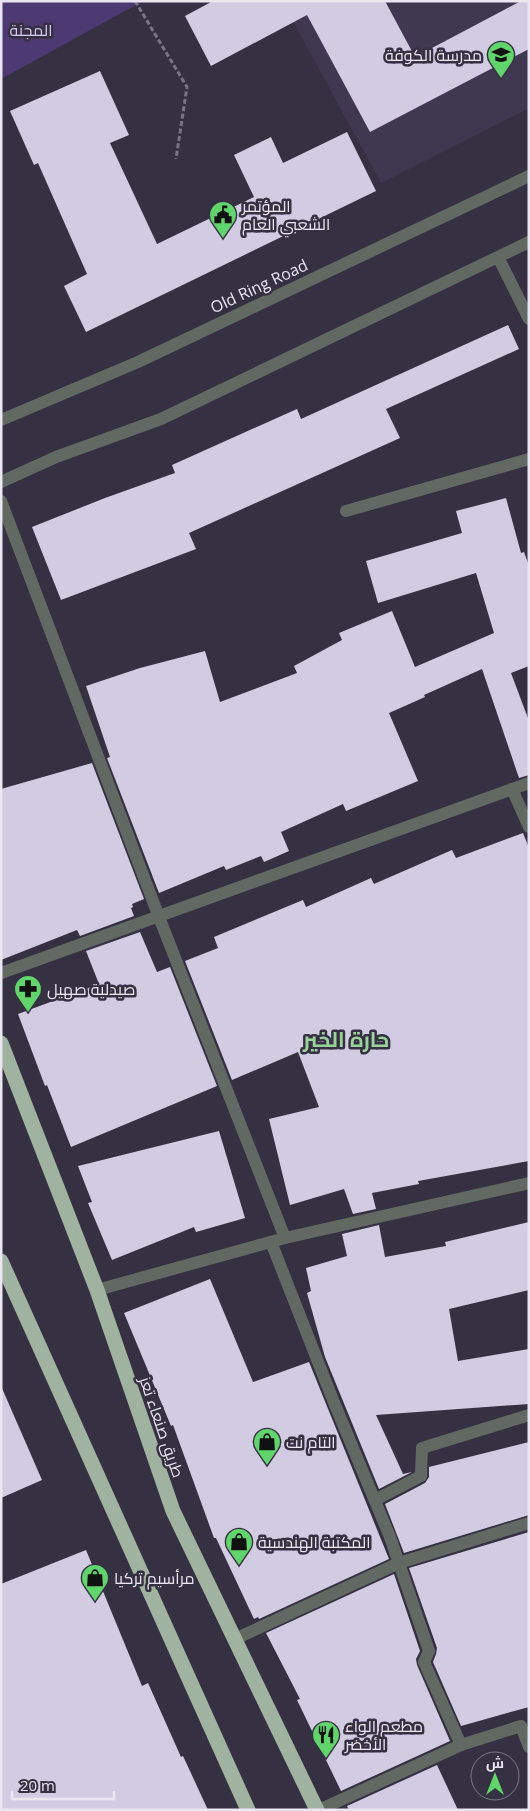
<svg xmlns="http://www.w3.org/2000/svg" width="530" height="1811" font-family="'Open Sans',Cairo,sans-serif">
<rect width="100%" height="100%" fill="#363142"/>
<g fill="#403850">
<polygon points="282,1 300,1 370,132 529,49 529,108 381,183"/>
<polygon points="385,1 521,1 415,57"/>
</g>
<polygon fill="#4e3a73" points="1,1 143,1 1,79"/>
<g fill="#d2cce2">
<polygon points="213,1 385,1 415,57 521,1 529,1 529,49 370,132 307,15 211,66 185,16"/>
<polygon points="100,71 129,135 110,143 157,244 254,197 234,155 271,137 283,163 347,132 376,191 86,332 64,286 87,274 38,163 34,165 10,111"/>
<polygon points="508,325 519,349 386,409 400,438 189,533 196,549 61,600 32,527 105,498 175,473 172,465 297,409 301,419"/>
<polygon points="506,498 521,553 524,552 529,566 529,666 511,673 529,721 529,775 519,778 482,669 424,695 425,697 389,713 418,781 346,811 343,804 281,832 289,851 264,862 261,856 226,870 224,866 159,893 107,758 110,757 86,686 140,668 205,651 220,702 297,673 294,666 342,640 339,633 392,611 415,667 494,633 476,573 378,603 366,561 462,533 456,511"/>
<polygon points="92,763 144,899 132,904 133,907 131,908 134,916 80,936 77,930 1,960 1,789"/>
<polygon points="523,833 529,848 529,1161 418,1181 419,1184 372,1193 376,1209 353,1214 344,1189 290,1205 269,1119 319,1107 298,1052 232,1080 185,961 218,948 214,937 303,900 306,907 371,878 374,884 452,850 456,858"/>
<polygon points="140,932 157,972 170,967 217,1086 71,1147 47,1085 45,1086 18,1014 99,984 86,951"/>
<polygon points="219,1131 245,1218 196,1232 194,1227 112,1260 88,1203 92,1202 78,1166"/>
<polygon points="529,1222 529,1290 449,1309 458,1361 529,1349 529,1404 376,1415 403,1474 412,1472 379,1489 325,1357 307,1293 311,1291 306,1268 347,1256 342,1234 379,1225 385,1257 446,1246 445,1242"/>
<polygon points="210,1279 253,1382 309,1362 389,1559 259,1619 258,1617 254,1619 216,1538 214,1538 173,1425 171,1426 124,1313"/>
<polygon points="1,1386 42,1480 1,1498"/>
<polygon points="529,1442 529,1515 404,1553 385,1504 425,1483 429,1477 429,1467"/>
<polygon points="529,1532 529,1707 461,1726 433,1662 436,1654 437,1648 409,1568"/>
<polygon points="86,1550 142,1686 148,1683 181,1757 183,1756 208,1810 1,1810 1,1584"/>
<polygon points="394,1574 420,1651 416,1659 417,1665 450,1741 341,1791 297,1700 300,1699 266,1633"/>
<polygon points="437,1765 458,1810 349,1810 347,1806"/>
</g>
<g fill="none" stroke-linecap="round" stroke-linejoin="round">
<polyline stroke="#787483" stroke-width="3" stroke-dasharray="5 2.5" stroke-linecap="butt" points="135,1 187,87 176,159"/>
<g stroke="#626962" stroke-width="12">
<polyline points="498,257 529,319"/>
<polyline points="1,420 138,362 529,176"/>
<polyline points="1,482 56,457 161,419 529,242"/>
<polyline points="1,501 159,917 285,1238"/>
<polyline points="346,511 529,459"/>
<polyline points="512,789 529,827"/>
<polyline points="1,973 529,783"/>
<polyline points="271,1242 333,1400 390,1537 429,1651 424,1662 461,1745"/>
<polyline points="97,1290 285,1238 529,1183"/>
<polyline points="375,1500 421,1476 422,1448 529,1415"/>
<polyline points="235,1639 399,1563 529,1523"/>
<polyline points="319,1810 461,1745 521,1726 529,1747"/>
</g>
<g stroke="#a0b2a0" stroke-width="15">
<polyline points="1,1043 97,1290 173,1511 317,1810"/>
<polyline points="1,1261 248,1810"/>
</g>
</g>
<defs>
<symbol id="school-pin" viewBox="-11 -11 22 30"><path d="M0 17L-7.5 6A9.5 9.5 0 1 1 7.5 6Z" fill="#60d56b" stroke="#363142"/><path d="M0-5L7-2L0 1L-7-2ZM-4 1L0 2.5L4 1V4Q0 6-4 4Z" fill="#111"/></symbol>
<symbol id="civic-pin" viewBox="-11 -11 22 30"><path d="M0 17L-7.5 6A9.5 9.5 0 1 1 7.5 6Z" fill="#60d56b" stroke="#363142"/><path d="M-.6-6.5H3V-4.5H.6V-3L4-1V1h2V6H-6V1h2V-1L-.6-3ZM-1.2 2.5V6h2.4V2.5Z" fill="#111"/></symbol>
<symbol id="pharmacy-pin" viewBox="-11 -11 22 30"><path d="M0 17L-7.5 6A9.5 9.5 0 1 1 7.5 6Z" fill="#60d56b" stroke="#363142"/><path d="M-2-6h4v4h4v4h-4v4h-4v-4h-4v-4h4Z" fill="#111"/></symbol>
<symbol id="shop-pin" viewBox="-11 -11 22 30"><path d="M0 17L-7.5 6A9.5 9.5 0 1 1 7.5 6Z" fill="#60d56b" stroke="#363142"/><path d="M-5-2.5h2.3a2.7 3.5 0 0 1 5.4 0H5L5.5 6h-11ZM-1.5-2.5h3a1.5 2.3 0 0 0-3 0Z" fill="#111"/></symbol>
<symbol id="restaurant-pin" viewBox="-11 -11 22 30"><path d="M0 17L-7.5 6A9.5 9.5 0 1 1 7.5 6Z" fill="#60d56b" stroke="#363142"/><path d="M-5-6h1v4h1v-4h1v4h1v-4h1v5L-1.5 .5V6h-2V.5L-5-1ZM5-6V6H3V1.5H1.5Q1.5-4 5-6Z" fill="#111"/></symbol>
</defs>
<g fill-rule="evenodd">
<use href="#school-pin" x="485" y="39" width="32" height="43"/>
<use href="#civic-pin" x="207" y="199" width="32" height="43"/>
<use href="#pharmacy-pin" x="12" y="973" width="32" height="43"/>
<use href="#shop-pin" x="251" y="1426" width="32" height="43"/>
<use href="#shop-pin" x="223" y="1526" width="32" height="43"/>
<use href="#shop-pin" x="79" y="1562" width="32" height="43"/>
<use href="#restaurant-pin" x="310" y="1719" width="32" height="43"/>
</g>
<g text-anchor="middle" stroke-width="5" stroke-linejoin="round" paint-order="stroke">
<g font-size="16" fill="#d6c9f6" stroke="#363142">
<text x="31" y="36">المجنة</text>
</g>
<g font-size="16" fill="#eae6f2" stroke="#363142" text-anchor="start">
<text x="482" y="61" text-anchor="end">مدرسة الكوفة</text>
<text x="242" y="212">المؤتمر<tspan x="242" dy="18">الشعبي العام</tspan></text>
<text x="47" y="995">صيدلية صهيل</text>
<text x="286" y="1448">التام نت</text>
<text x="258" y="1548">المكتبة الهندسية</text>
<text x="114" y="1584">مرأسيم تركيا</text>
<text x="345" y="1732">مطعم الواء<tspan x="345" dy="18">الأخضر</tspan></text>
</g>
<g font-size="16" fill="#eae6f2" stroke="#363142">
<text transform="translate(259 286) rotate(-25)" y="6">Old Ring Road</text>
<text transform="translate(162 1427) rotate(71)" y="6">طريق صنعاء تعز</text>
</g>
<g font-size="21" font-weight="bold" fill="#98d399" stroke="#363142">
<text x="346" y="1047">حارة الخير</text>
</g>
</g>
<rect width="530" height="1811" fill="none" stroke="#eae6f2" stroke-width="5"/>
<g transform="translate(495 1776)"><circle r="24" fill="#363142" stroke="#7e7988"/>
<path d="M0-4L9 19L0 12L-9 19Z" fill="#60d56b"/>
<text y="-8" font-size="14" font-weight="bold" text-anchor="middle" fill="#eae6f2">ش</text>
</g>
<path d="M12 1791v8h102v-8" fill="none" stroke="#eae6f2" stroke-width="2.5"/>
<text x="20" y="1791" font-size="15" fill="#eae6f2" stroke="#363142" stroke-width="4" paint-order="stroke">20 m</text>
</svg>
